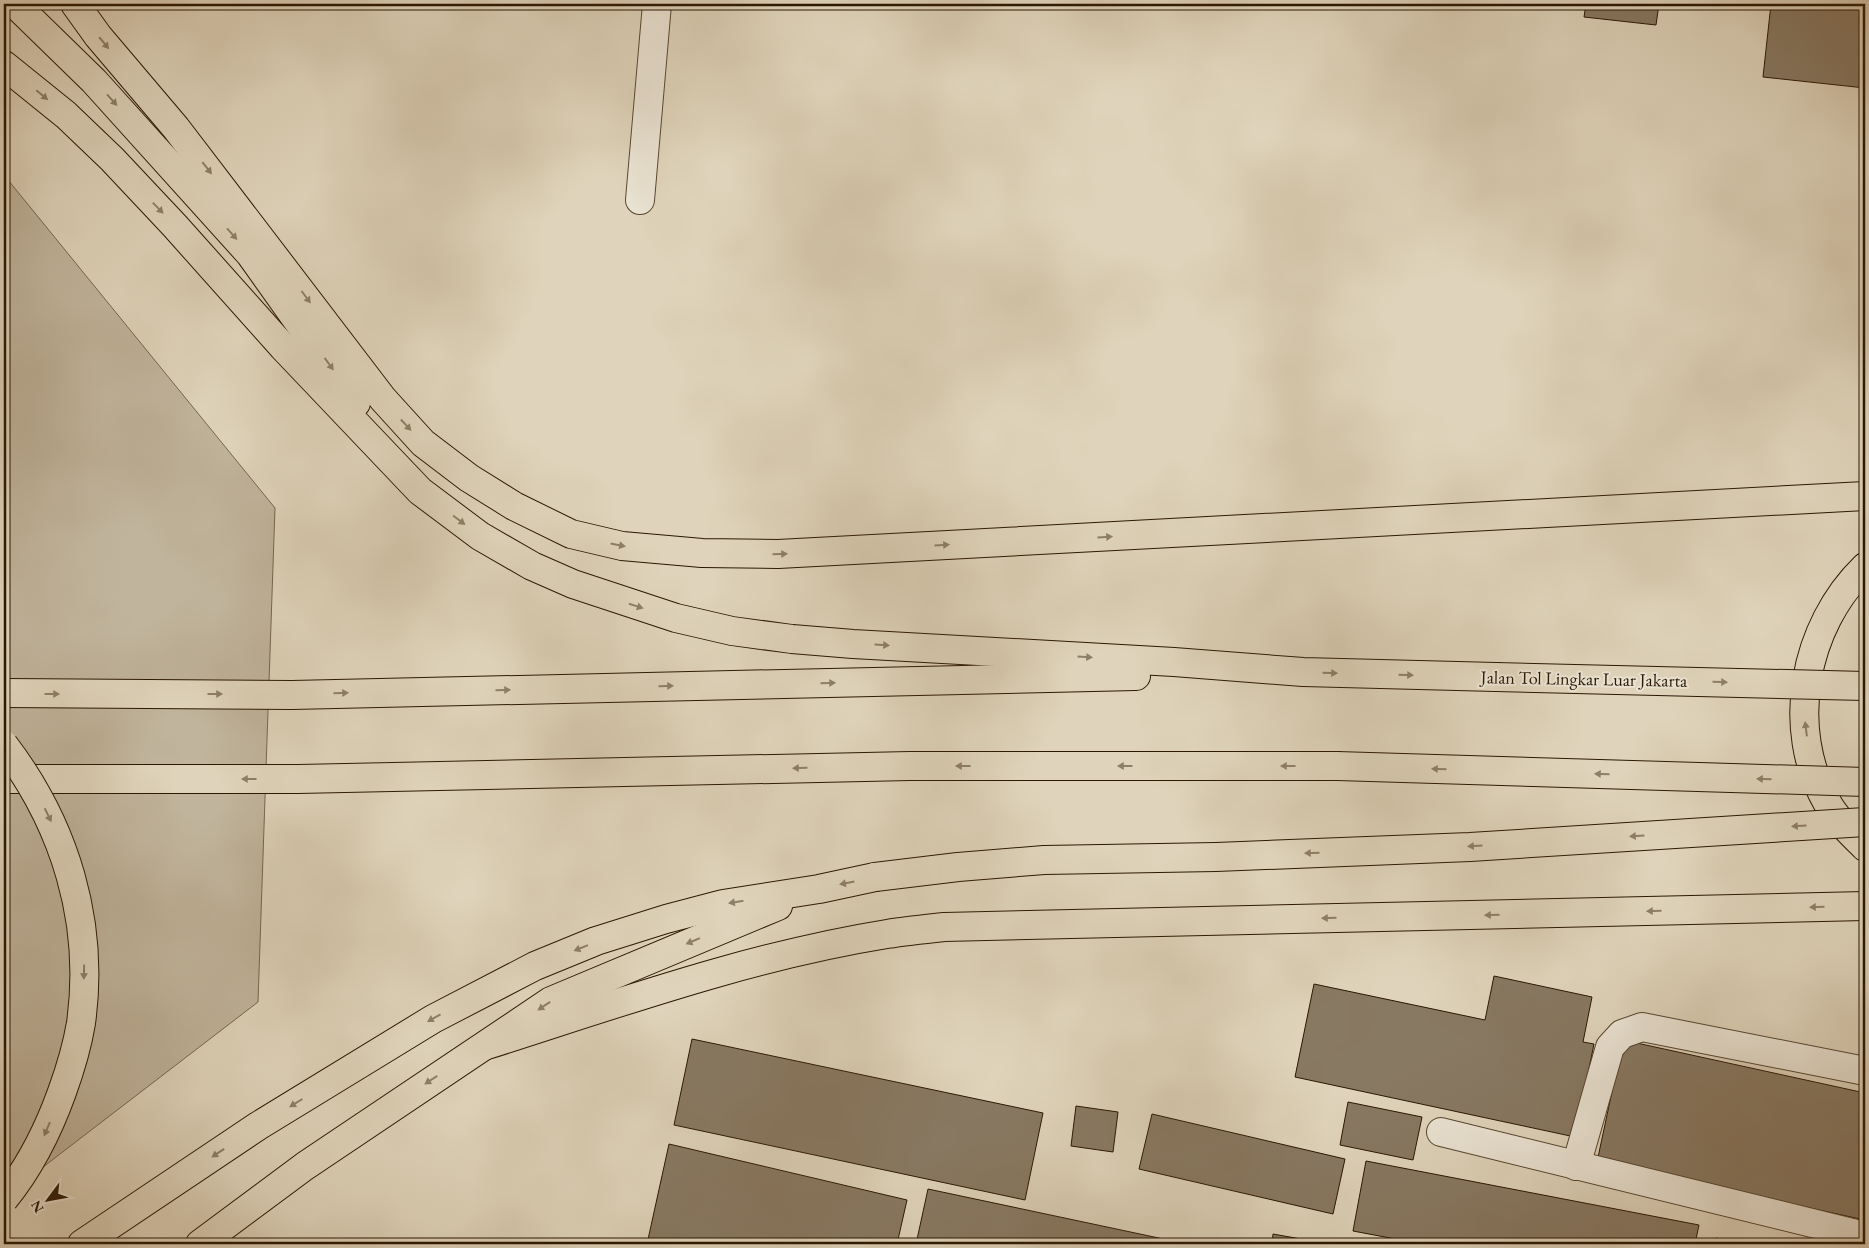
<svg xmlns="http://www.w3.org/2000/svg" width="1869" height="1248" font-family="'EB Garamond',serif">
<rect width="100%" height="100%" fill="#dfd4bb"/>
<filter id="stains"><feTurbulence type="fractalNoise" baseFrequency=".004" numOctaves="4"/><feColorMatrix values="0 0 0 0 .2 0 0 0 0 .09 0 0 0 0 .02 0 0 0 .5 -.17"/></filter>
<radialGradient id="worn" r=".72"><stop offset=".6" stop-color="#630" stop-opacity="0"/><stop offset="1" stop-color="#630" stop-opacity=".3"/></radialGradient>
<polygon fill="#c0b49c" stroke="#756650" points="4,175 275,508 258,1002 4,1197"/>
<g fill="#887963" stroke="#2a1703">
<polygon points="1586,4 1659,4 1656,25 1584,17"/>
<polygon points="1771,4 1865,4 1865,88 1763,77"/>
<polygon points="1494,976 1592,997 1583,1042 1594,1044 1575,1137 1295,1077 1314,984 1485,1020"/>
<polygon points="692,1039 1043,1113 1025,1200 674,1125"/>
<polygon points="1623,1040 1865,1093 1865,1220 1597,1162"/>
<polygon points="1348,1102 1422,1117 1413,1160 1340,1145"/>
<polygon points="1076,1106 1118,1112 1113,1152 1071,1146"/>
<polygon points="1152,1114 1345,1159 1333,1214 1139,1169"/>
<polygon points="669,1144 907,1200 897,1244 647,1244"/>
<polygon points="1366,1161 1699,1225 1695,1244 1422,1244 1353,1231"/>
<polygon points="928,1189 1187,1244 916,1244"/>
<polygon points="1273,1234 1329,1244 1272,1244"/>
<polygon points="1716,1238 1743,1244 1715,1244"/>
</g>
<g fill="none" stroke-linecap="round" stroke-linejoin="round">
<defs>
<g id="minor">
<polyline points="640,200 657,4"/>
<polyline points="1441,1132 1865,1236"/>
<polyline points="1576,1166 1610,1047 1622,1034 1642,1027 1865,1071"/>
</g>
<path id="major" d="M 1865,567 C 1804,626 1784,728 1828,804 C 1837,820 1852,834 1865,847"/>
<g id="highway">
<polyline points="15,4 94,81 250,254 356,403"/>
<polyline points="75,4 98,36 176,128 383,399 423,443 469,478 514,506 571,534 622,546 702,553 778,554 1865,496"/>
<polyline points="4,65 66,115 112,159 175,226 283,347 420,491 480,536 532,566 573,584 676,618 732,631 792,639 853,644 1174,662 1303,672 1496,677"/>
<polyline points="4,693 292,695 1136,676"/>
<polyline points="4,779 298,779 910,766 1337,766"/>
<path d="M 487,1045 C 619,1003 750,956 887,934 C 906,931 925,929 944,927 L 1865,906"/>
<polyline points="82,1244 258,1126 433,1019 535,966 596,941 666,919 723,904 819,889 875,877"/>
<polyline points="200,1244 305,1166 551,1001 778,906"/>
</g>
</defs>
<use href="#minor" stroke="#574631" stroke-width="30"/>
<use href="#major" stroke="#2a1703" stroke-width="30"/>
<use href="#highway" stroke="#2a1703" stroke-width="30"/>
<use href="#minor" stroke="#eae3d3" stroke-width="28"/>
<use href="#major" stroke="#dfd4bb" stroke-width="28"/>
<use href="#highway" stroke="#dfd4bb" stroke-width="28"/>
<defs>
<g id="highway-bridge">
<polyline points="1496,677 1865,686"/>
<path d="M 4,745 C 65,825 95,922 81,1023 C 77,1047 70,1070 62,1092 C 48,1131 30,1167 4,1199"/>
<polyline points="1337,766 1865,782"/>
<polyline points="875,877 958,867 1044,860 1216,857 1470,847 1865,822"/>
</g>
</defs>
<use href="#highway-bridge" stroke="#2a1703" stroke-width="30" stroke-linecap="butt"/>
<use href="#highway-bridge" stroke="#dfd4bb" stroke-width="28"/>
</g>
<defs><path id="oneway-solid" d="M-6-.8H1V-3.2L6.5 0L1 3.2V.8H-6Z" transform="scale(1.25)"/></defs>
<g fill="#8e7f68">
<use href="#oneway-solid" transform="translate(104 43) rotate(50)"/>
<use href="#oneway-solid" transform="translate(42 95) rotate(40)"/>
<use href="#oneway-solid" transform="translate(112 100) rotate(48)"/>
<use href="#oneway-solid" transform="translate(207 168) rotate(52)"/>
<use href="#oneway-solid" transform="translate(158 208) rotate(46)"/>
<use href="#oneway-solid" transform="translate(232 234) rotate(48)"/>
<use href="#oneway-solid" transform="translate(306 297) rotate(53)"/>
<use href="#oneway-solid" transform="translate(329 364) rotate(54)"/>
<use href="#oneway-solid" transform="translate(406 425) rotate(47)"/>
<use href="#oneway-solid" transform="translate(459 520) rotate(37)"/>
<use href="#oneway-solid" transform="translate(1105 537) rotate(-3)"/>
<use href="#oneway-solid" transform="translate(618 545) rotate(11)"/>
<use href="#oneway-solid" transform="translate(942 545) rotate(-3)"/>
<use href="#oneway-solid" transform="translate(780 554) rotate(-2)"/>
<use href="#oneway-solid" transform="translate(636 606) rotate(18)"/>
<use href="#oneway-solid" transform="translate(882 645) rotate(3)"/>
<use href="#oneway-solid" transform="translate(1085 657) rotate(4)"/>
<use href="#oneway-solid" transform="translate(1330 673) rotate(2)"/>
<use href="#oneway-solid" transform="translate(1406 675) rotate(2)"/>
<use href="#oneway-solid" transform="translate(1720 682) rotate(1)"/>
<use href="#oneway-solid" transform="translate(828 683) rotate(-1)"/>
<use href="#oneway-solid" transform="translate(666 686) rotate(-1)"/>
<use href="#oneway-solid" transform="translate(503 690) rotate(-1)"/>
<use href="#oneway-solid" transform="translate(341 693) rotate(-1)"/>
<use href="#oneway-solid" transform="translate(52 694)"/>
<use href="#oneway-solid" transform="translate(215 694)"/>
<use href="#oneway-solid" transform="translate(1806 729) rotate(-97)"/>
<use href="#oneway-solid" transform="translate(963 766) rotate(-180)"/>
<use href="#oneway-solid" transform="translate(1125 766) rotate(-180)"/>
<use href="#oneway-solid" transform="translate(1288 766) rotate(-180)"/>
<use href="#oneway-solid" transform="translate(800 768) rotate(179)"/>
<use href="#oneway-solid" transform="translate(1439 769) rotate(-178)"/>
<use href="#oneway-solid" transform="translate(1602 774) rotate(-178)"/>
<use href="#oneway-solid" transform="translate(249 779) rotate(-180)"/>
<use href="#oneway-solid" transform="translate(1764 779) rotate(-178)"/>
<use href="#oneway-solid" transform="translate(48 815) rotate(64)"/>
<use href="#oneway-solid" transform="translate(1799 826) rotate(176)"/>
<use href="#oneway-solid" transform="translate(1637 836) rotate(176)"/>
<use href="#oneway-solid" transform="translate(1475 846) rotate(177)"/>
<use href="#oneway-solid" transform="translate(1312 853) rotate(178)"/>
<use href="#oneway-solid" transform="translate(847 883) rotate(169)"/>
<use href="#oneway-solid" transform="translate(736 902) rotate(171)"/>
<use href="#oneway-solid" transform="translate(1817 907) rotate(179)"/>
<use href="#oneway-solid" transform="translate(1654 911) rotate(179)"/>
<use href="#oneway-solid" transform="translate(1492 915) rotate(179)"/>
<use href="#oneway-solid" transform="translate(1329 918) rotate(179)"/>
<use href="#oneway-solid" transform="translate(693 941) rotate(157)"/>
<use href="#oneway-solid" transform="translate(581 948) rotate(158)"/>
<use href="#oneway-solid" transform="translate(84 972) rotate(91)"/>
<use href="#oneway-solid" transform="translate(544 1006) rotate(146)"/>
<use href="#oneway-solid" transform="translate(434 1018) rotate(151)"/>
<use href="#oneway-solid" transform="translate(431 1080) rotate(147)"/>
<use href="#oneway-solid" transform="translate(296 1103) rotate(148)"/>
<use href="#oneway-solid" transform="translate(47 1129) rotate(113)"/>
<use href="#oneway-solid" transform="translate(218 1153) rotate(146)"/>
</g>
<g text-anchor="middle" stroke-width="4" stroke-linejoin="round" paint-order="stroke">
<g font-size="18" fill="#2a1703" stroke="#eae3d3">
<text transform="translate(1584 679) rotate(1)" y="6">Jalan Tol Lingkar Luar Jakarta</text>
</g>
</g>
<rect width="1869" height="1248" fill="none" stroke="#dfd4bb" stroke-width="20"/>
<rect x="5" y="5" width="1859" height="1238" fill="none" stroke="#2a1703" stroke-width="2.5"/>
<rect x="10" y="10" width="1849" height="1228" fill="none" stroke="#2a1703"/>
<g transform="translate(48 1200) rotate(238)" stroke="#eae3d3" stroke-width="4" paint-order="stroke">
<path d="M0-4L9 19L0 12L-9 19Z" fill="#2a1703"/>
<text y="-8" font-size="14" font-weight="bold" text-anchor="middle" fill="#2a1703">N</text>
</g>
<rect width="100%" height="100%" filter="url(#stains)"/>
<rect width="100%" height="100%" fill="url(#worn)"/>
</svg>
